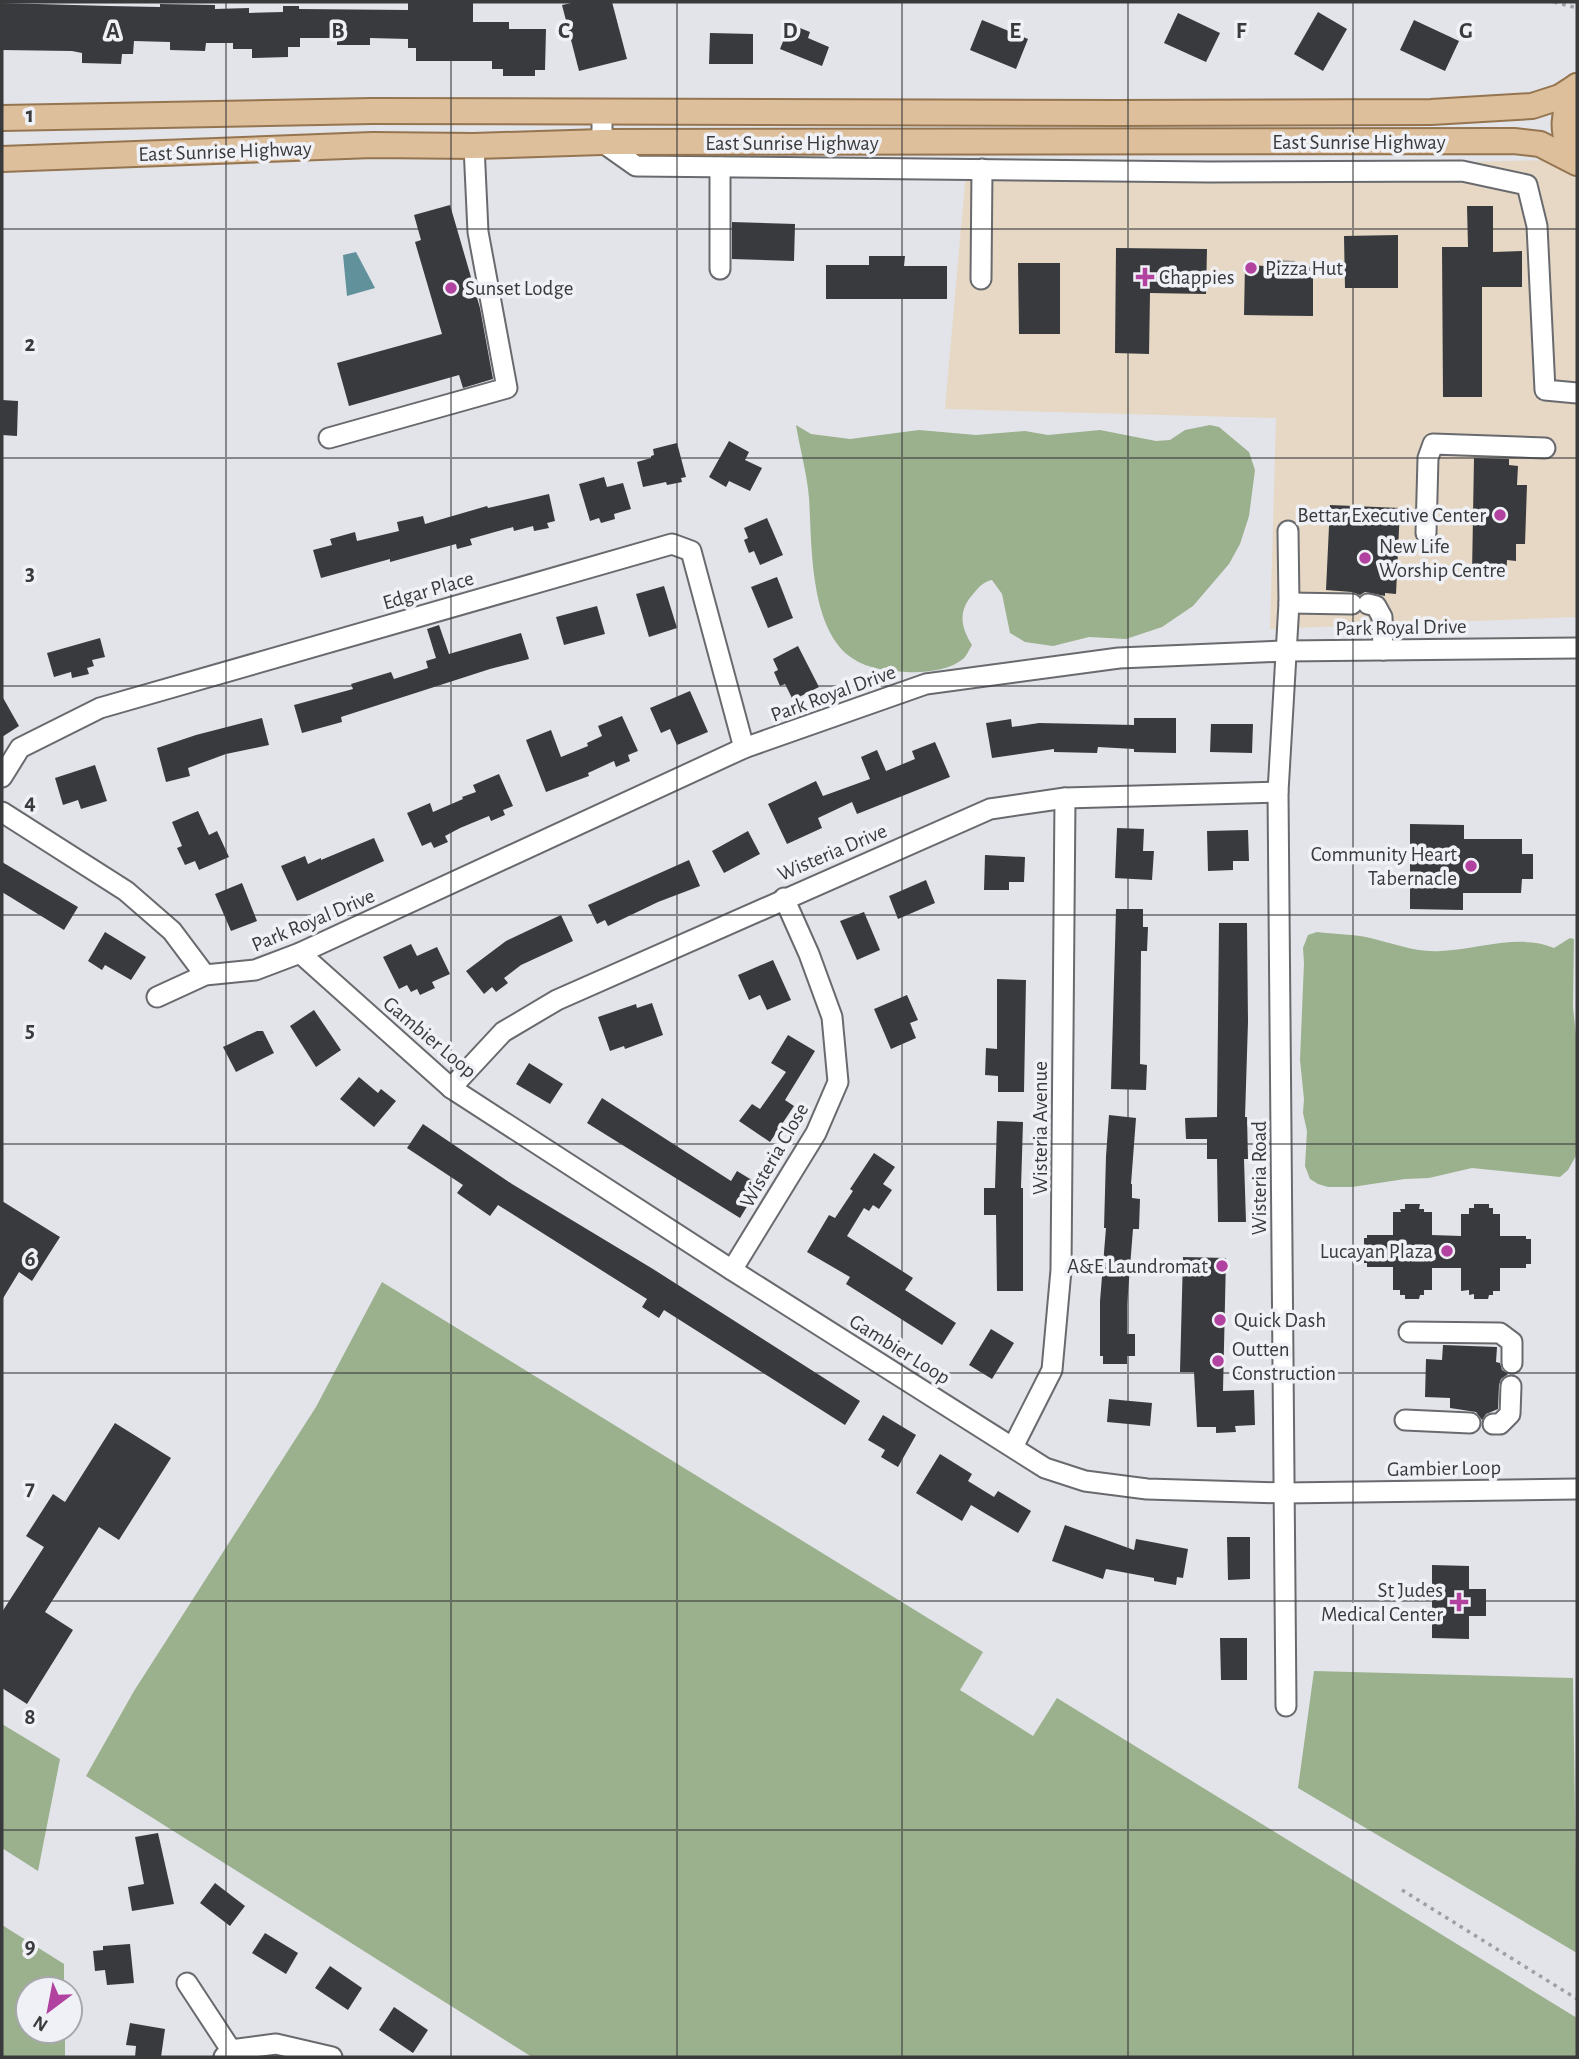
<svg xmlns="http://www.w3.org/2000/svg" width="1579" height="2059" font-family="'Alegreya Sans',sans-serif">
<rect width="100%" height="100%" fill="#e2e4e9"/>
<polygon fill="#e6d8c5" points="967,160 1325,165 1552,160 1577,180 1577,617 1270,629 1276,418 945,409"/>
<g fill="#9bb08c">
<path d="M 796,425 L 811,434 L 850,439 L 919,430 L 976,435 L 1025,431 L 1048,435 L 1100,430 L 1156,441 L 1170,440 L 1185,430 L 1210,425 L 1219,427 L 1249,452 L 1255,470 L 1249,516 L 1240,544 L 1229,564 L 1193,606 L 1162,627 L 1126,639 L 1089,637 L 1053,646 L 1025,642 L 1010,633 L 1002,594 L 992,580 C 983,582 980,586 974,593 C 958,610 960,626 972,645 C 969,649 967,656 963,659 C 950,670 925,673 907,672 C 888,671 868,669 852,658 C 809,629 812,543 809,498 C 807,474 800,449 796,425 Z"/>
<path d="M 1317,932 C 1333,934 1350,934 1366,937 C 1390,942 1415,953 1441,951 C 1476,950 1520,933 1554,948 L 1570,938 L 1574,939 L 1573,1007 L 1576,1035 L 1577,1154 L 1568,1170 L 1560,1177 L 1472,1168 L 1429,1178 L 1405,1179 L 1352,1187 L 1328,1187 L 1318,1184 L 1310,1179 L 1305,1166 L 1307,1131 L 1303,1113 L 1304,1099 L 1300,1060 L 1304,963 L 1303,948 L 1308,935 Z"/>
<polygon points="382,1282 983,1652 960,1690 1033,1736 1057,1698 1577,2018 1577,2057 532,2057 86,1776 134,1691 316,1407"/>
<polygon points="1314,1671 1573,1678 1577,1953 1298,1788"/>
<polygon points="2,1724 60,1759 38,1871 2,1848"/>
<polygon points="2,1925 64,1964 64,1989 28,1989 28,2031 65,2031 65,2057 2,2057"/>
</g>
<polygon fill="#61929c" points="356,252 375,288 347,296 343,255"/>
<g fill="#393a3e">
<polygon points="408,2 473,2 473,22 509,22 509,29 546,29 545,70 535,70 535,76 503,76 503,69 492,69 492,61 416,61 416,48 408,48 408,39 370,38 370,45 337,45 337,38 300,38 300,47 288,47 288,57 252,58 252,49 233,49 233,43 206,43 205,51 170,50 170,42 134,41 133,54 122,54 121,64 82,63 82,53 72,51 2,50 2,3 109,6 160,7 160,4 215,5 215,9 249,8 249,13 283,12 283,6 299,6 299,9 408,10"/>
<polygon points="576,2 612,2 627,59 579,71 562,5"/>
<polygon points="1318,12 1347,29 1323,71 1294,54"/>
<polygon points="1178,13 1220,33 1206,62 1164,43"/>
<polygon points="982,20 1028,39 1016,69 970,50"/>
<polygon points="1414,20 1459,41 1445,71 1400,50"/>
<polygon points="790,24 810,32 808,38 829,47 822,66 780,49"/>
<polygon points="710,33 753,34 753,64 709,64"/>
<polygon points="450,205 480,308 493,379 463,388 459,375 349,406 337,363 442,334 415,242 421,240 414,215"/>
<polygon points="1467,206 1493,206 1493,252 1522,251 1522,287 1482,287 1482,397 1443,397 1442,247 1468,247"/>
<polygon points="732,222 795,224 794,261 732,259"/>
<polygon points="1398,235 1398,288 1345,288 1344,236"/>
<polygon points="1116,248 1207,249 1206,294 1150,293 1149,354 1115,353"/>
<polygon points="869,256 905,256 904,266 947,266 947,299 826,299 826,265 869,265"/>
<polygon points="1266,260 1295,261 1295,266 1313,267 1313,316 1244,315 1245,265 1266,266"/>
<polygon points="1018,263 1060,263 1060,334 1019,334"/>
<polygon points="2,400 18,401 17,436 2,435"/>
<polygon points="729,441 749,452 745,460 762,468 750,491 729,481 726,487 709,477"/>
<polygon points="677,443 686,477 681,478 682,482 667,485 666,482 643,487 637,462 651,458 651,456 654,455 653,449"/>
<polygon points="1474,458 1509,459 1509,465 1518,466 1517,485 1527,485 1525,544 1516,544 1516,561 1507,560 1506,575 1472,574"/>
<polygon points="604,477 607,487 623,483 631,509 614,514 615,519 601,523 599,518 590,521 579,484"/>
<polygon points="549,494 555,521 547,523 549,528 534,531 533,526 514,531 513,527 470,539 472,545 457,549 456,544 390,562 390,559 321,578 313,550 332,545 330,539 355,532 357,541 399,531 397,522 423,516 425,524 487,506 488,508"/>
<polygon points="1330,505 1400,508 1396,594 1385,593 1385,596 1365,592 1360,595 1352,592 1326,590"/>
<polygon points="767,518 783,555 760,565 754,551 749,553 744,540 748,538 744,528"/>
<polygon points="777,577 793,618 768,628 751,587"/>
<polygon points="664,586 677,628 649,637 636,594"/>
<polygon points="597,606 605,634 564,645 556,617"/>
<polygon points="439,625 449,654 521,633 529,659 490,669 341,717 342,722 302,733 294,705 353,689 351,684 391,672 394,679 428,668 426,661 436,658 427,629"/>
<polygon points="100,638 105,657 92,660 94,666 87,668 89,674 72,678 71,672 54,677 47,653"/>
<polygon points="798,646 819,687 793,700 785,684 780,686 774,672 778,670 773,659"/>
<polygon points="690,691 708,732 677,745 670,729 661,733 650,708"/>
<polygon points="2,696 19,726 2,737"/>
<polygon points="622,716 638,751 628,755 630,761 616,767 614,761 588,773 589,776 546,792 526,740 551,730 561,757 588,746 587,743 602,736 598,726"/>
<polygon points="262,718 269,745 226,754 188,768 190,776 166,782 157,748 196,735"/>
<polygon points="1134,718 1176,718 1176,753 1134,752 1134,749 1098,747 1097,753 1054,752 1054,749 992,758 986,723 1011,719 1012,727 1039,723 1134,725"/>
<polygon points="1211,724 1253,724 1252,753 1210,752"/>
<polygon points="935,742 950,777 857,814 852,802 818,818 822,828 787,844 768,804 816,781 823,796 870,779 861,757 877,750 886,771 915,759 912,751"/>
<polygon points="95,765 107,801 81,809 78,800 63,805 55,778"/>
<polygon points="499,774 513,806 503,810 505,815 491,821 489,816 460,828 445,836 448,842 434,848 431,842 422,846 407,813 430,803 433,812 463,799 462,797 476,792 473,785"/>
<polygon points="198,811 209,835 217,831 229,857 199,870 195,861 185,865 177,848 182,846 172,822"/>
<polygon points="1410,824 1464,825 1464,839 1522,839 1522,854 1533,854 1533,879 1522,879 1521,893 1463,893 1463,910 1410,909"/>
<polygon points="1117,828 1144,829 1143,851 1154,851 1152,880 1115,878"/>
<polygon points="1248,830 1249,861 1233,861 1233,870 1208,871 1207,831"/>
<polygon points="748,831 760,854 724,873 712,851"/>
<polygon points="374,838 384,861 297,901 281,866 305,856 308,864 321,858 321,860"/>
<polygon points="985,855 1025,857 1024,882 1009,882 1009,890 984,890"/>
<polygon points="689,860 700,886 658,902 608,926 605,920 597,924 588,905"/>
<polygon points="2,862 78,907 64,930 2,892"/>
<polygon points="926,880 935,903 898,919 889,896"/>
<polygon points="242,883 257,921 231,931 215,894"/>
<polygon points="1116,909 1143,909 1143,927 1148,927 1147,951 1141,951 1140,1064 1147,1065 1146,1090 1111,1089"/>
<polygon points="864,912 880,950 857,960 840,921"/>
<polygon points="561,915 573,941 521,965 504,978 508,983 496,992 492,987 484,994 466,971 506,941"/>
<polygon points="1219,923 1247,923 1248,1022 1245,1117 1247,1117 1248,1159 1244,1159 1246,1222 1218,1222 1217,1159 1207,1159 1207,1139 1186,1139 1185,1118 1217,1117"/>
<polygon points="105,932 146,957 131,980 105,965 102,970 88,961"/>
<polygon points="411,944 417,956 437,947 450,974 432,982 435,988 420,995 417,989 411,992 407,985 399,989 383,957"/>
<polygon points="773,960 791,1000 767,1010 760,995 749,1000 738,975"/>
<polygon points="997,979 1026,980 1024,1092 998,1092 998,1076 985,1075 986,1048 997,1049"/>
<polygon points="907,995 918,1020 910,1023 916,1038 891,1049 874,1009"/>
<polygon points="652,1003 663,1035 625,1049 624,1046 610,1051 598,1017 636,1004 637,1008"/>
<polygon points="314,1010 341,1050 316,1067 290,1026"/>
<polygon points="257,1031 263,1031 274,1053 236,1072 223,1047"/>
<polygon points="788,1035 815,1051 785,1100 794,1106 770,1142 739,1121 752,1104 760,1109 786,1072 771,1063"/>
<polygon points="529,1063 563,1084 550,1104 516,1084"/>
<polygon points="359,1077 378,1093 381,1089 396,1101 374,1127 340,1099"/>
<polygon points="602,1098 731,1181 737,1171 760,1185 740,1218 587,1123"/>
<polygon points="1109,1115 1136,1118 1131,1184 1132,1184 1132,1198 1140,1199 1139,1229 1133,1229 1127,1305 1127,1334 1135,1334 1135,1356 1127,1356 1127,1364 1103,1364 1103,1356 1100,1356 1100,1301 1106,1228 1104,1228 1106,1156"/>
<polygon points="997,1121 1023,1122 1021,1188 1023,1188 1023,1291 997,1291 996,1215 984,1215 984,1188 995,1188"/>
<polygon points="423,1124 512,1184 653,1269 860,1401 845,1425 664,1310 659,1318 642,1307 647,1299 498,1205 490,1216 457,1193 463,1185 407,1148"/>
<polygon points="874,1153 895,1167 883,1184 892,1190 879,1209 873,1205 869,1211 864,1208 847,1236 913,1278 905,1290 956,1323 942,1345 846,1284 850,1277 807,1252 829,1215 835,1218 853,1191 850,1189"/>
<polygon points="2,1201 60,1237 32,1281 19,1272 2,1300"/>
<polygon points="1405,1204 1420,1204 1419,1209 1424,1209 1424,1212 1432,1212 1432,1235 1461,1236 1461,1214 1469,1214 1469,1208 1474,1208 1474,1204 1489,1204 1489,1208 1493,1208 1493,1214 1500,1214 1500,1236 1526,1236 1526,1239 1531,1239 1531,1264 1526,1264 1526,1268 1500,1268 1500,1291 1493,1291 1493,1295 1489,1295 1488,1299 1474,1299 1474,1294 1469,1295 1469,1290 1461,1291 1461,1268 1432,1268 1432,1290 1424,1290 1424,1295 1420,1295 1419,1299 1405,1299 1405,1295 1400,1295 1400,1290 1393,1290 1393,1267 1367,1267 1367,1263 1364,1263 1364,1238 1367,1238 1367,1235 1393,1235 1393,1212 1401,1212 1400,1209 1405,1209"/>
<polygon points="1183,1257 1226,1258 1223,1391 1254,1390 1255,1425 1235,1426 1236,1432 1216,1433 1216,1427 1197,1427 1194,1372 1180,1372"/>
<polygon points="991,1329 1014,1343 992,1379 969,1365"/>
<polygon points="1443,1345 1497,1347 1496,1362 1500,1363 1502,1370 1508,1374 1501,1379 1499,1385 1498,1409 1486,1414 1482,1420 1476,1412 1450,1408 1450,1398 1425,1397 1426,1359 1442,1360"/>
<polygon points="1109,1399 1152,1403 1150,1426 1107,1422"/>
<polygon points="883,1415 916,1435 898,1467 881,1457 885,1450 868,1440"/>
<polygon points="115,1423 171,1458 119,1540 99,1527 45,1612 73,1630 27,1704 2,1688 2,1612 44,1547 26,1536 53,1494 65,1502"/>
<polygon points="940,1454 972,1474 968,1481 994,1497 998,1491 1031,1511 1018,1533 971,1505 962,1521 916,1493"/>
<polygon points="1065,1525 1134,1550 1136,1539 1188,1549 1183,1578 1177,1577 1176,1585 1154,1581 1154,1578 1106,1569 1103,1579 1052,1561"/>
<polygon points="1227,1537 1250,1537 1250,1579 1228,1580"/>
<polygon points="1432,1565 1469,1566 1469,1589 1486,1589 1486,1616 1469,1616 1469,1639 1432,1638"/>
<polygon points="1220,1638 1247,1638 1247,1680 1221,1680"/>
<polygon points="158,1833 174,1904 132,1911 128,1887 144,1884 135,1837"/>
<polygon points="215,1883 245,1906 230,1926 200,1903"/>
<polygon points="265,1933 298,1953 286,1974 252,1953"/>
<polygon points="130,1944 134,1983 107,1985 105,1970 95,1971 93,1951 103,1950 103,1946"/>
<polygon points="330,1966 362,1988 348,2010 315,1988"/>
<polygon points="394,2007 428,2030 413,2053 379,2030"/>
<polygon points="130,2023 165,2029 161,2057 135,2057 136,2046 126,2045"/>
</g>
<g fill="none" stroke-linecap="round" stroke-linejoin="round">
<defs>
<g id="minor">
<polyline points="602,112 602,142 636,166 1209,172 1462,171 1527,185 1537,226 1545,390 1577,393"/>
<polyline points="720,167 720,269"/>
<polyline points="981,279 982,169"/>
<polyline points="329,438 507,388 478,232 474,146"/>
<polyline points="1426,533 1428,458 1433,444 1545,448"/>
<polyline points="1289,603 1352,604"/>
<polyline points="1368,604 1376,606 1382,617 1383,650"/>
<polyline points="2,777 20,748 100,708 672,544 691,551 744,748"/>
<polyline points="2,812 126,891 172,931 205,975"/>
<polyline points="300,953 451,1088 732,1270 1045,1468 1085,1481 1147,1489 1284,1493 1577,1489"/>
<polyline points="157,997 205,975 255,970 300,953 744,748 926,684 1119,658 1285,651 1577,648"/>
<polyline points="451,1088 503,1032 557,1000 990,809 1065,798 1278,792"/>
<polyline points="732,1270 816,1133 838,1082 832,1017 809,954 784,898"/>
<polyline points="1409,1332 1500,1333 1512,1342 1512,1363"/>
<polyline points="1405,1420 1470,1423"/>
<polyline points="1493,1424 1500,1424 1510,1414 1511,1386"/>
<polyline points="1013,1447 1052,1370 1061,1270 1065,798"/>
<polyline points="1286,1706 1278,792 1289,603 1288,531"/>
<polyline points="187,1983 231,2050"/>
<polyline points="224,2057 231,2050 276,2044 332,2057"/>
</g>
<g id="major">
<path d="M 1577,86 C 1562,109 1559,136 1577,159"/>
<polyline points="2,118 372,111 1116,113 1431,112 1532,106 1560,97 1577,86"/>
<polyline points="2,159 372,145 474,146 602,142 1514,141 1540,144 1577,163"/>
</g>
</defs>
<use href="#minor" stroke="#696a6e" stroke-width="23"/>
<use href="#major" stroke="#957550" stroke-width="28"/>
<g stroke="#9d9fa3" stroke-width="3.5" stroke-dasharray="3.5 5" stroke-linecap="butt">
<polyline points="1554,2 1577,8"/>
<polyline points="1402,1890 1577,1999"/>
</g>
<use href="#minor" stroke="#fff" stroke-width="19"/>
<use href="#major" stroke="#ddbf9c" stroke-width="24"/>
</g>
<path fill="none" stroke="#393a3c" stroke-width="2" stroke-opacity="0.55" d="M 226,2 L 226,2057M 451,2 L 451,2057M 677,2 L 677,2057M 902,2 L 902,2057M 1128,2 L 1128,2057M 1353,2 L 1353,2057M 2,229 L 1577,229M 2,458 L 1577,458M 2,686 L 1577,686M 2,915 L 1577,915M 2,1144 L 1577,1144M 2,1373 L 1577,1373M 2,1601 L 1577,1601M 2,1830 L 1577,1830"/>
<g fill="#b142a0" stroke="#f0f1f6" stroke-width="2.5">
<circle cx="1251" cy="268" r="7"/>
<path d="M1141.5 266.5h7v7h7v7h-7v7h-7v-7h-7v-7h7z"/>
<circle cx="451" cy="288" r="7"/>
<circle cx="1500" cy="515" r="7"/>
<circle cx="1365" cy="558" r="7"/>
<circle cx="1471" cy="866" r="7"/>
<circle cx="1447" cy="1251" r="7"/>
<circle cx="1222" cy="1266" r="7"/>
<circle cx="1220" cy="1320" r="7"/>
<circle cx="1218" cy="1361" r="7"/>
<path d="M1455.5 1591.5h7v7h7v7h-7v7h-7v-7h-7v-7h7z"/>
</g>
<g text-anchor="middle" stroke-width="7" stroke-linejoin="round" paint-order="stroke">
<g font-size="21" fill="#393a3c" stroke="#f0f1f6">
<text x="1359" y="149">East Sunrise Highway</text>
<text x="792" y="150">East Sunrise Highway</text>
<text transform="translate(225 151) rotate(-2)" y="7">East Sunrise Highway</text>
<text transform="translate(428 590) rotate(-16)" y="7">Edgar Place</text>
<text transform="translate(1401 627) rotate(-1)" y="7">Park Royal Drive</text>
<text transform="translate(833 693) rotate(-20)" y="7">Park Royal Drive</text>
<text transform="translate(832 852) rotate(-23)" y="7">Wisteria Drive</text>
<text transform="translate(313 920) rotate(-23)" y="7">Park Royal Drive</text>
<text transform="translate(430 1037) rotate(40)" y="7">Gambier Loop</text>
<text transform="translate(1040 1128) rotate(-90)" y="7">Wisteria Avenue</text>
<text transform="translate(774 1155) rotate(-60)" y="7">Wisteria Close</text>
<text transform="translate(1259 1178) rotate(-90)" y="7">Wisteria Road</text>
<text transform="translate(900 1349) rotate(32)" y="7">Gambier Loop</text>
<text transform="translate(1444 1468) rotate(-1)" y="7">Gambier Loop</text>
</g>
<g font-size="21" fill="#393a3c" stroke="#f0f1f6" text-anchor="start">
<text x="1265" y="275">Pizza Hut</text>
<text x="1159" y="284">Chappies</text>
<text x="465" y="295">Sunset Lodge</text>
<text x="1486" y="522" text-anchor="end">Bettar Executive Center</text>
<text x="1379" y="553">New Life<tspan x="1379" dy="24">Worship Centre</tspan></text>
<text x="1457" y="861" text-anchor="end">Community Heart<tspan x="1457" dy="24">Tabernacle</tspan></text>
<text x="1433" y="1258" text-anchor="end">Lucayan Plaza</text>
<text x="1208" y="1273" text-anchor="end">A&amp;E Laundromat</text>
<text x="1234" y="1327">Quick Dash</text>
<text x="1232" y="1356">Outten<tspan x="1232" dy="24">Construction</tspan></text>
<text x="1443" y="1597" text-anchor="end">St Judes<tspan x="1443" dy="24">Medical Center</tspan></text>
</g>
</g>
<g font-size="23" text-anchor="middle" font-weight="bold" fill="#393a3c" stroke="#f0f1f6" stroke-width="7" stroke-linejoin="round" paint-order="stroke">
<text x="113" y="38">A</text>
<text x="338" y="38">B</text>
<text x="564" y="38">C</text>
<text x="790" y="38">D</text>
<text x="1015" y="38">E</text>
<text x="1241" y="38">F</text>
<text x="1466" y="38">G</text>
<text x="30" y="122">1</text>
<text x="30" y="351">2</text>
<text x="30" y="580">3</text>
<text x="30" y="809">4</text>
<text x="30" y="1037">5</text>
<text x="30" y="1266">6</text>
<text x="30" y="1495">7</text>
<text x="30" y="1724">8</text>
<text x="30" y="1953">9</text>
</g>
<rect width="1579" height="2059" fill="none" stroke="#393a3c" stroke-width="7"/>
<g transform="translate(49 2010) rotate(212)"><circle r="33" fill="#f0f1f6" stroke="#a7a8ac" stroke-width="2"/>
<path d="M0-5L12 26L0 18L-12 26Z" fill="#b142a0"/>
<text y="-10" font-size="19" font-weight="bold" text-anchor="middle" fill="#393a3c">N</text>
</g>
</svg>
